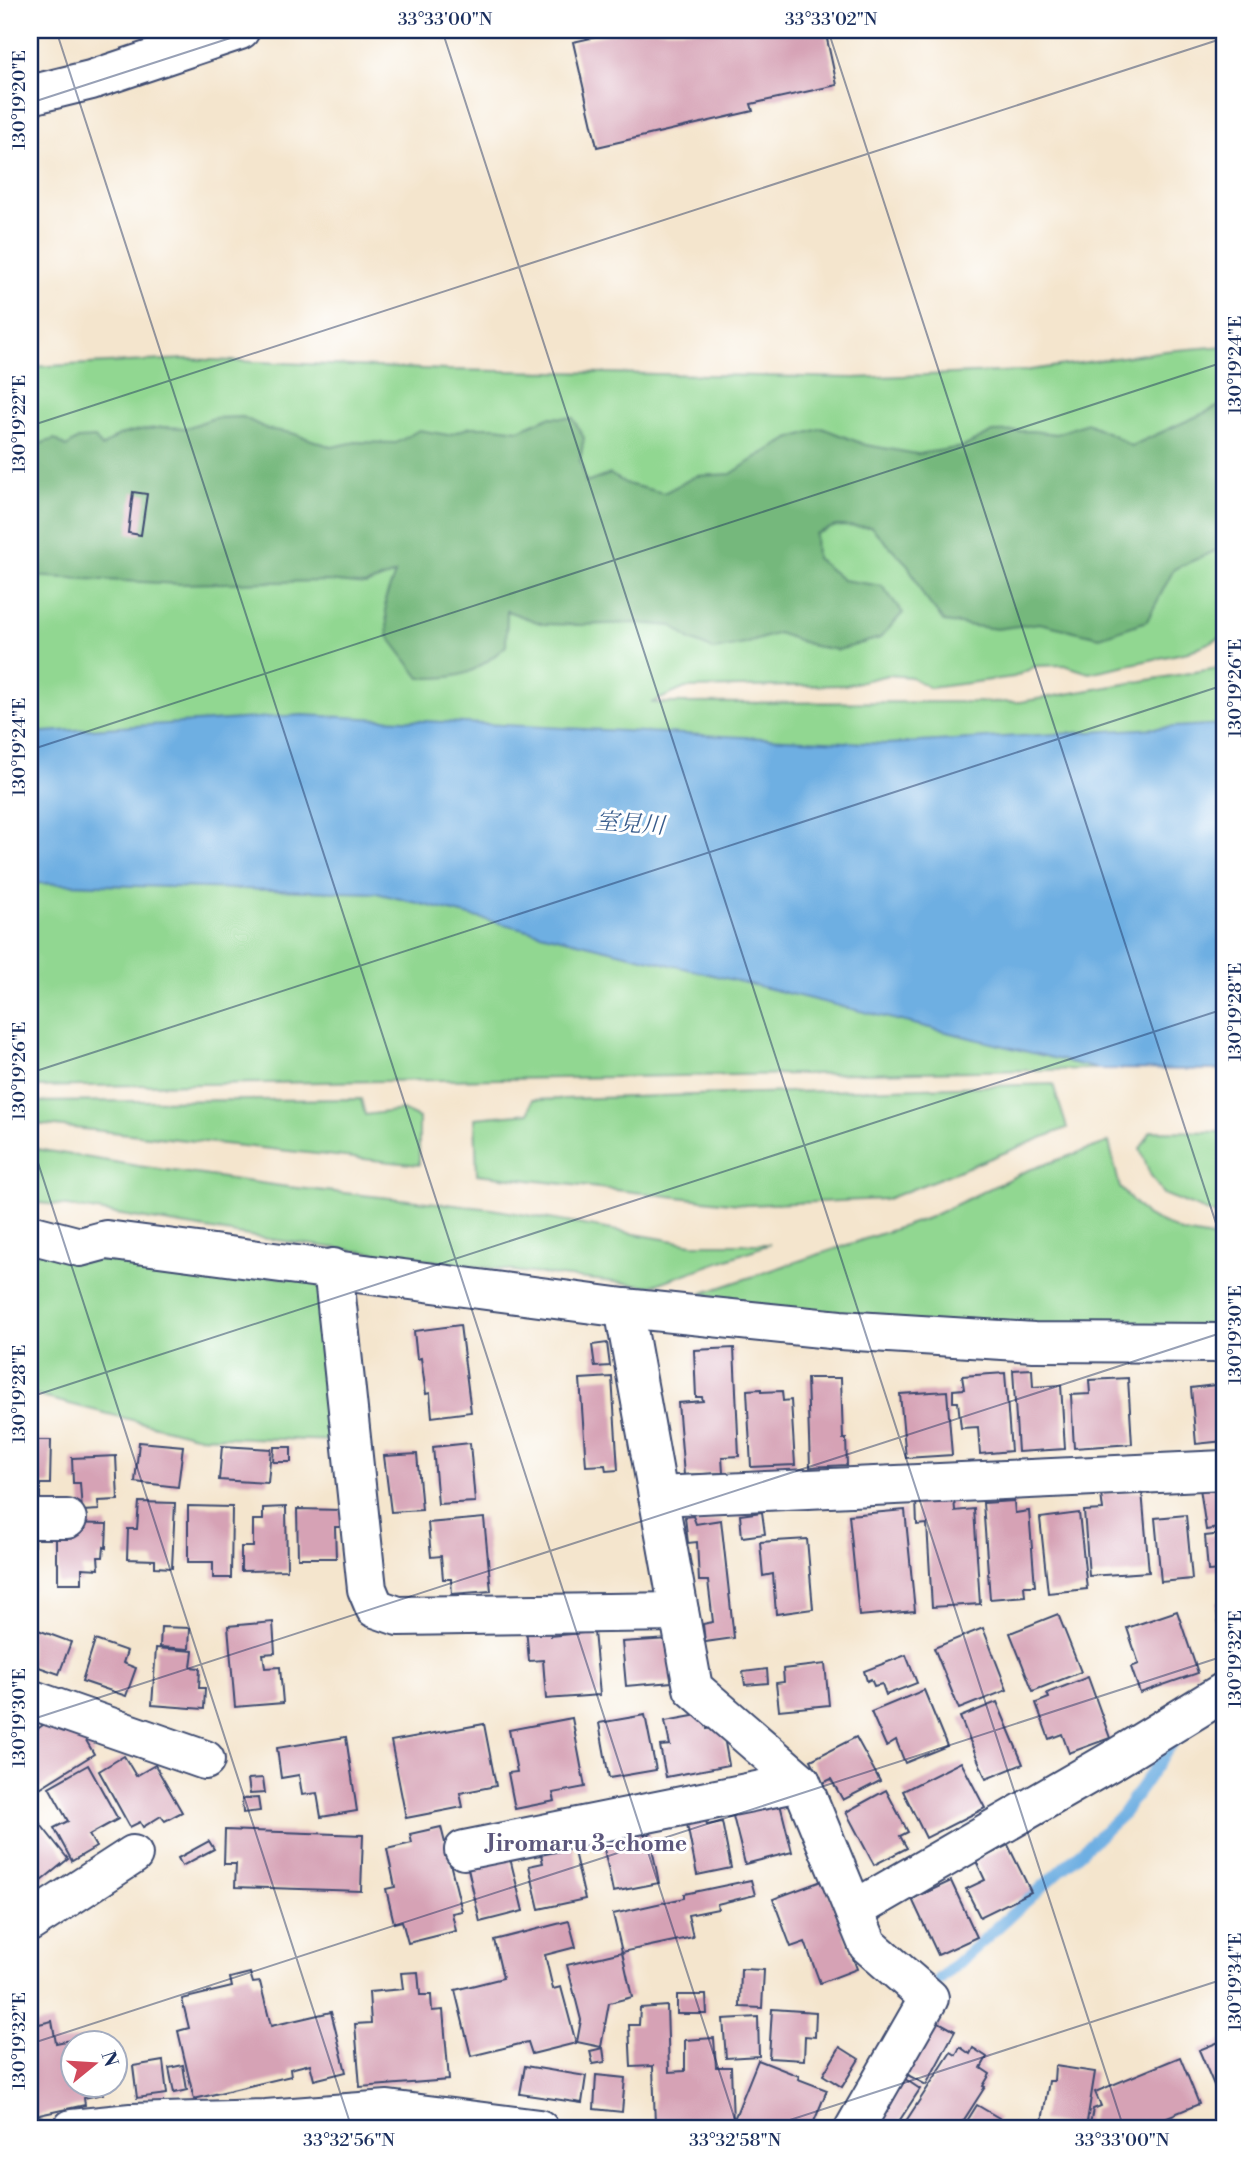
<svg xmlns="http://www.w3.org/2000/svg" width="1254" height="2159" font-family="'Libre Bodoni','Noto Serif JP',serif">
<rect width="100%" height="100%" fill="#fff"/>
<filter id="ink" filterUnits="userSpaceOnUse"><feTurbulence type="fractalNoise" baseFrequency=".0143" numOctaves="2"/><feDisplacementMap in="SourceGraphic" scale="14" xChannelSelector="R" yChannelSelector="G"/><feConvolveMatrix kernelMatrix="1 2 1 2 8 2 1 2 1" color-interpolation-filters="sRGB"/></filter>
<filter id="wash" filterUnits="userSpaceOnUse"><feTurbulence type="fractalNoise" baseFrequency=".00686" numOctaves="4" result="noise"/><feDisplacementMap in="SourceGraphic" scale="28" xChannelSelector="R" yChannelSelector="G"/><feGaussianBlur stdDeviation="1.57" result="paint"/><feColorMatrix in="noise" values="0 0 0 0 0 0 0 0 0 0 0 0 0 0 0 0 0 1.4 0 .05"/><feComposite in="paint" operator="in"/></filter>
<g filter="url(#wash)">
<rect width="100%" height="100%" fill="#f4e5cd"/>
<g fill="#91d791" stroke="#568378" stroke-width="2">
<polygon points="1224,346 1224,636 1188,652 1089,673 1064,665 1036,666 1014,677 930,688 911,677 888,675 846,685 685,688 651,703 1020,702 1224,667 1224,753 30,749 30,367 186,359 447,370 854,378 1023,371 1165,351"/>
<polygon points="30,866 379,872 842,984 1098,1069 30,1087"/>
<polygon points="1053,1084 1067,1128 887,1199 747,1205 477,1174 475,1118 529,1113 532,1100"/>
<polygon points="361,1099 365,1115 402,1110 419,1118 419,1165 36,1124 30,1119 30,1102"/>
<polygon points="1151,1131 1224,1132 1224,1218 1163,1194 1150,1174 1140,1149"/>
<polygon points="1109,1142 1120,1188 1147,1216 1184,1233 1212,1238 1224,1244 1224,1331 852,1322 700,1294 928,1218 1026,1171"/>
<polygon points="30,1148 138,1166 288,1187 492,1209 692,1244 770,1244 651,1286 478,1267 261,1238 67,1206 30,1202"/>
<polygon points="38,1247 327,1283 338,1441 195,1436 30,1394 30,1271"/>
</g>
<path fill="#74b87b" stroke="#48746c" stroke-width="2" d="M 1224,404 L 1224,547 L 1174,569 L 1147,621 L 1100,637 L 1039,623 L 997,629 L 944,622 L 923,595 L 908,565 L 871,527 L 836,526 L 815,534 L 816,558 L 843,580 L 882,586 L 903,613 L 880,638 L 838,650 L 814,646 L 778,633 L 745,644 L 714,650 L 690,640 L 673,626 L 636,623 L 579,625 L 543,624 L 507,611 L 506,646 C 474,674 462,679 420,678 L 388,636 L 385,600 L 395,574 L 365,585 L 328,581 L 179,584 L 30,576 L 30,440 L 36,445 L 55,439 L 66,447 L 78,439 L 95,438 L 102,447 L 119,435 L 140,430 L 164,427 L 186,428 L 214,418 L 243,417 L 267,429 L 292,433 L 332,447 L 356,442 L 396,443 L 419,430 L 448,435 L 470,427 L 496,427 L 519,430 L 549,417 L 573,418 L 584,438 L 580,460 L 586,483 L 610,474 L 627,484 L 664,493 L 696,476 L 731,474 L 758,456 L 789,439 L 822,428 L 866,445 L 917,454 L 963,447 L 993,432 L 1032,431 L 1056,434 L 1087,423 L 1113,435 L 1131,446 Z"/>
<polygon fill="#6eafe2" stroke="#446fa0" stroke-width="2" points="302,715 886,744 1224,724 1224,1070 1098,1069 376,893 30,883 30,733"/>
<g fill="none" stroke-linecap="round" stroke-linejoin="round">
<polyline stroke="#6eafe2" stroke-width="12" points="939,1980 1122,1815 1177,1736"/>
</g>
<g id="blocks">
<g fill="#d6a2b5">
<polygon points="627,30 825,30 837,85 751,104 753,111 597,147 573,42"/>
<polygon points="133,492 147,494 141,535 128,533"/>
<polygon points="460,1325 471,1412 432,1417 430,1393 426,1394 421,1358 417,1359 414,1331"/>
<polygon points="607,1343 610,1366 595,1367 592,1345"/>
<polygon points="734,1348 739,1456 722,1457 723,1473 684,1475 678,1403 703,1401 702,1397 696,1397 694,1350"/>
<polygon points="1032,1369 1033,1387 1061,1385 1065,1449 1018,1452 1013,1370"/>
<polygon points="1005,1373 1011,1451 980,1454 978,1427 961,1428 958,1402 953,1402 953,1390 964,1389 962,1376"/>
<polygon points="612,1377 618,1470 606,1471 605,1465 586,1466 580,1379"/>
<polygon points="807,1378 841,1378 843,1439 846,1439 847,1465 810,1467"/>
<polygon points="1128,1378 1132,1444 1074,1448 1071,1395 1090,1394 1089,1380"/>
<polygon points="1224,1384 1224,1441 1196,1444 1191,1388"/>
<polygon points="761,1389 761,1392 782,1391 783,1401 791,1400 795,1465 751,1467 747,1390"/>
<polygon points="947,1391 952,1455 906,1458 900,1394"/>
<polygon points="30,1440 51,1440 50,1484 40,1484 40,1497 30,1497"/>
<polygon points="139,1442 183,1446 178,1487 135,1482"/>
<polygon points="470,1443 475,1502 438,1504 433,1447"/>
<polygon points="222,1446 271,1449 268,1483 219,1480"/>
<polygon points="274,1447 291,1447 291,1462 273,1462"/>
<polygon points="417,1454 422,1510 391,1512 384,1456"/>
<polygon points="116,1456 118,1500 98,1501 99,1510 82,1511 80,1483 73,1483 72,1458"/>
<polygon points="1224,1484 1224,1527 1206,1530 1200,1488"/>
<polygon points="1142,1491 1149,1572 1089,1576 1084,1511 1103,1510 1101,1494"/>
<polygon points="954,1497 955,1511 974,1509 980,1604 932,1607 927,1524 917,1525 916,1499"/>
<polygon points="1014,1501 1015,1513 1029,1511 1035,1586 1024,1586 1025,1596 990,1599 983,1503"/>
<polygon points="139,1502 175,1503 172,1568 155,1567 155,1560 127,1559 128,1529 137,1529"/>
<polygon points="188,1506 232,1507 231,1578 213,1578 213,1562 188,1562"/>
<polygon points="286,1507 287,1570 241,1571 241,1547 253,1547 253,1520 263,1520 263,1508"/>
<polygon points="297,1509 342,1510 342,1527 335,1527 336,1558 298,1558"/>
<polygon points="905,1510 915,1611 859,1616 849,1515"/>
<polygon points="762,1512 765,1534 742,1537 740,1515"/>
<polygon points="1079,1513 1087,1589 1048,1593 1040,1518"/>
<polygon points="1186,1515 1192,1579 1161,1582 1155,1518"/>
<polygon points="693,1516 696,1524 721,1520 734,1638 705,1642 703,1624 713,1622 708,1581 699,1581 697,1542 688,1543 685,1517"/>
<polygon points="484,1518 491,1591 452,1594 451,1579 443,1579 441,1556 431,1557 428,1523"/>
<polygon points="59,1523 107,1524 106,1548 104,1547 103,1557 98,1557 99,1569 82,1568 82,1583 58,1583 58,1563 56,1562 56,1538"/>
<polygon points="30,1528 34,1528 33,1590 30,1590"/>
<polygon points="1224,1534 1224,1570 1208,1571 1205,1536"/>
<polygon points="807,1539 813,1609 776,1614 773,1574 763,1576 760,1542"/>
<polygon points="1224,1601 1224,1623 1219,1624 1216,1603"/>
<polygon points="1177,1611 1198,1673 1140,1693 1131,1667 1139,1664 1127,1628"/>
<polygon points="1058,1614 1081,1672 1033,1691 1010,1633"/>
<polygon points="273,1622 275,1653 263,1654 265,1668 280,1667 283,1703 235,1707 228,1626"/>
<polygon points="550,1625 551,1636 594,1632 600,1695 546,1699 543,1660 529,1661 526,1627"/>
<polygon points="30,1627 71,1642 59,1674 30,1664"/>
<polygon points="161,1627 190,1628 189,1649 160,1647"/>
<polygon points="983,1628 1007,1690 959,1709 934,1648"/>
<polygon points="669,1639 672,1682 626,1686 622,1642"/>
<polygon points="95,1640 127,1651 123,1663 136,1668 126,1696 82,1681"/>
<polygon points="156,1648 193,1651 191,1667 200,1668 199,1688 205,1688 204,1709 152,1705"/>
<polygon points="906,1655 917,1683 886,1695 882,1684 874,1686 871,1679 867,1681 864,1671"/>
<polygon points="825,1664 829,1705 779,1710 776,1683 784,1682 783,1669"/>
<polygon points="767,1669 768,1683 745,1685 743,1672"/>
<polygon points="1088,1677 1110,1738 1069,1753 1062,1734 1049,1739 1036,1703 1049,1698 1047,1693"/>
<polygon points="924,1690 947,1746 905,1763 896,1740 886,1746 871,1712"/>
<polygon points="997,1702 1023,1764 986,1779 960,1717"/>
<polygon points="704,1714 707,1729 722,1726 729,1765 666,1777 660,1746 670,1745 665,1721"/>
<polygon points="645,1715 656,1770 609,1778 599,1723"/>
<polygon points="572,1718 585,1787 553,1793 555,1801 515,1809 508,1773 517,1772 509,1730"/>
<polygon points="46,1723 83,1735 94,1754 30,1794 30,1734"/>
<polygon points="484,1724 496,1786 460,1793 463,1807 406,1818 391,1741"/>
<polygon points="346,1737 357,1811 321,1817 317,1793 302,1795 299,1775 281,1778 277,1748"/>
<polygon points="856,1737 880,1781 843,1800 831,1779 823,1783 811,1760"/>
<polygon points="124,1756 136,1776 155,1765 182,1812 165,1821 161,1816 143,1827 140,1822 130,1827 99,1771"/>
<polygon points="961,1762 985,1808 926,1838 903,1791"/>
<polygon points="88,1765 118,1819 89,1835 96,1847 72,1861 54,1828 68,1821 49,1787"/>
<polygon points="263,1778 265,1793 250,1794 248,1779"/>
<polygon points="886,1790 908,1832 900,1836 907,1848 874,1865 846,1812"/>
<polygon points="258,1798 260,1811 243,1813 242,1799"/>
<polygon points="779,1800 792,1852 745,1864 732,1812"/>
<polygon points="30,1811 68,1859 30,1890"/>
<polygon points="705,1815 707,1825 722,1822 731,1868 697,1875 686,1819"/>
<polygon points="647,1823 659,1883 613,1892 601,1834"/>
<polygon points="441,1827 462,1911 452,1913 456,1931 408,1943 402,1921 394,1923 386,1889 395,1887 387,1849 412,1843 410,1834"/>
<polygon points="225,1830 363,1835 361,1891 235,1887 236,1864 224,1864"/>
<polygon points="209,1841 214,1849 182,1866 178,1858"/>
<polygon points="572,1843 585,1899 539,1909 529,1866 543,1863 540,1850"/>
<polygon points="1008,1845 1031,1892 980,1917 966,1889 985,1880 976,1861"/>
<polygon points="509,1854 523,1911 480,1922 467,1864"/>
<polygon points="751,1880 755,1895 717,1904 718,1909 688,1915 693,1937 622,1952 613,1914 684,1898 684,1894"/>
<polygon points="824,1880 857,1969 820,1983 805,1942 791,1947 773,1899"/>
<polygon points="951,1881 977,1937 938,1955 912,1899"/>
<polygon points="569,1921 576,1947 545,1955 553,1989 561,1987 576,2043 532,2054 528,2042 471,2056 455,1990 503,1978 494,1940"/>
<polygon points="622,1952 632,1997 609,2003 601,2047 577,2042 581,2020 567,1965"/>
<polygon points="741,1969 764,1970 762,2008 740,2007"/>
<polygon points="418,1972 420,1995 431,1995 432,2011 443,2010 449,2080 360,2087 355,2024 371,2023 369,1992 403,1989 401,1973"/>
<polygon points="250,1973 253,1983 260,1982 271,2026 331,2012 346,2072 314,2080 310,2064 290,2069 291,2076 194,2099 178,2031 189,2028 182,1999 232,1987 230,1978"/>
<polygon points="677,1995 706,1995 707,2014 677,2014"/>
<polygon points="667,2006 669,2072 685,2071 685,2040 714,2038 716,2067 731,2067 733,2123 655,2125 653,2066 631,2067 629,2025 639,2025 640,2008"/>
<polygon points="772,2009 816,2012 815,2037 805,2036 804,2060 769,2058"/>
<polygon points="758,2017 759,2056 726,2058 723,2019"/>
<polygon points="935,2020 955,2031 926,2085 906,2074"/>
<polygon points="52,2021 56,2043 91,2036 93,2044 74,2044 74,2086 101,2086 103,2094 84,2098 85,2105 30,2117 30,2026"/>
<polygon points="1224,2040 1224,2103 1222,2104 1199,2050"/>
<polygon points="840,2047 859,2059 842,2087 823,2075"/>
<polygon points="960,2047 970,2054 973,2048 987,2057 981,2068 990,2074 983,2086 985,2087 958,2129 904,2129 906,2126 904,2124 951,2052 956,2055"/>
<polygon points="603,2048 605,2062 593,2064 590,2051"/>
<polygon points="1180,2057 1199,2104 1167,2117 1172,2129 1143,2129 1141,2124 1128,2129 1089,2129 1093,2109 1101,2106 1095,2092"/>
<polygon points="758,2060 799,2076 798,2079 827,2090 811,2129 737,2129 731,2127"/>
<polygon points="163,2061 167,2094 137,2098 133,2066"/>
<polygon points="183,2065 187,2090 174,2093 169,2068"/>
<polygon points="525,2066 586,2076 582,2103 520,2094"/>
<polygon points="1055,2066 1095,2072 1086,2128 1042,2121 1049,2081 1054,2081"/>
<polygon points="596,2075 625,2078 622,2112 594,2109"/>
<polygon points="899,2075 920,2089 894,2129 864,2129"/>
<polygon points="977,2105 999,2118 992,2129 962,2129"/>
</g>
</g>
</g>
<g filter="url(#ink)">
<use href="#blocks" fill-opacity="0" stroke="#3c4a6f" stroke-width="2"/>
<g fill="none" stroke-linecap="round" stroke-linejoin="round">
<defs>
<g id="minor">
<polyline points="30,1234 80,1247 106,1240 624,1308 840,1330 1034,1342 1224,1343"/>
<polyline points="333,1268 367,1589 375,1608 398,1616 679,1612"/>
<polyline points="624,1308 693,1688 801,1782"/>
<polyline points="658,1496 1224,1470"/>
<polyline points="30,1519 67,1519"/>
<polyline points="30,1699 205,1760"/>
<polyline points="464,1850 801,1782 868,1945 929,1998 854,2129"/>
<polyline points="854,1910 1115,1759 1224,1692"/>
<polyline points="30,1922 133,1855"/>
<polyline points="72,2129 131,2123 266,2119 388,2110 539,2129"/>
</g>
<polyline id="tertiary" points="30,95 91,80 240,30"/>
</defs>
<use href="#minor" stroke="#3c4a6f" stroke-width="42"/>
<use href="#tertiary" stroke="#3c4a6f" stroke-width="42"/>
<use href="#minor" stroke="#fff" stroke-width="38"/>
<use href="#tertiary" stroke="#fff" stroke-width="38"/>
</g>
</g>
<path fill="none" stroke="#1b2f5e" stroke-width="2" stroke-opacity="0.45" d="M 56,30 L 738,2129M 442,30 L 1124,2129M 828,30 L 1224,1248M 1215,30 L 1224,59M 30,103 L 255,30M 30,426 L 1224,38M 30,750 L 1224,362M 30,1073 L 1224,685M 30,1138 L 352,2129M 30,1397 L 1224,1009M 30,1720 L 1224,1332M 30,2044 L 1224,1656M 762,2129 L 1224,1979"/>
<g text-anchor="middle" stroke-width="6" stroke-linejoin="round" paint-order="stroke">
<g font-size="23" font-style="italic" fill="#385c8c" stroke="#fff">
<text transform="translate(630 823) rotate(4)" y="8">室見川</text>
</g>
<g font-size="23" font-weight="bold" fill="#5c577c" stroke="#fff">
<text x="587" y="1851">Jiromaru 3-chome</text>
</g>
</g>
<rect width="1254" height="2159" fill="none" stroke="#fff" stroke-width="77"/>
<g transform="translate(94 2064) rotate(72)"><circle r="33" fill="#ffffff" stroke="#a4acbf" stroke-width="2"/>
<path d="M0-5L12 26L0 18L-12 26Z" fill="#d1495b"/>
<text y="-10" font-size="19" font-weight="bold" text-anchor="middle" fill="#1b2f5e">N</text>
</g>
<rect x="38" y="38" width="1178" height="2082" fill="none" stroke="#1b2f5e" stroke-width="2.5"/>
<g font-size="18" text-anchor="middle" fill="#1b2f5e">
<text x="445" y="25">33°33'00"N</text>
<text x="831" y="25">33°33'02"N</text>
<text transform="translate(19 100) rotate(-90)" y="6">130°19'20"E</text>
<text transform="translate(1235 365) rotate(-90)" y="6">130°19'24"E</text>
<text transform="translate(19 424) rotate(-90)" y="6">130°19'22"E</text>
<text transform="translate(1235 688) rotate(-90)" y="6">130°19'26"E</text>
<text transform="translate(19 747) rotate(-90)" y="6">130°19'24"E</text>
<text transform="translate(1235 1012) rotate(-90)" y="6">130°19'28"E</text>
<text transform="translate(19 1071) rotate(-90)" y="6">130°19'26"E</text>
<text transform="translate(1235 1335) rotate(-90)" y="6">130°19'30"E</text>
<text transform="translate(19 1394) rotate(-90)" y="6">130°19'28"E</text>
<text transform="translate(1235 1659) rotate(-90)" y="6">130°19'32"E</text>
<text transform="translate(19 1718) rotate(-90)" y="6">130°19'30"E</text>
<text transform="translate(1235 1982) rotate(-90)" y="6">130°19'34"E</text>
<text transform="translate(19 2041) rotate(-90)" y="6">130°19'32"E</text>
<text x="349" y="2146">33°32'56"N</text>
<text x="735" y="2146">33°32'58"N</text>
<text x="1122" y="2146">33°33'00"N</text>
</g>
</svg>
